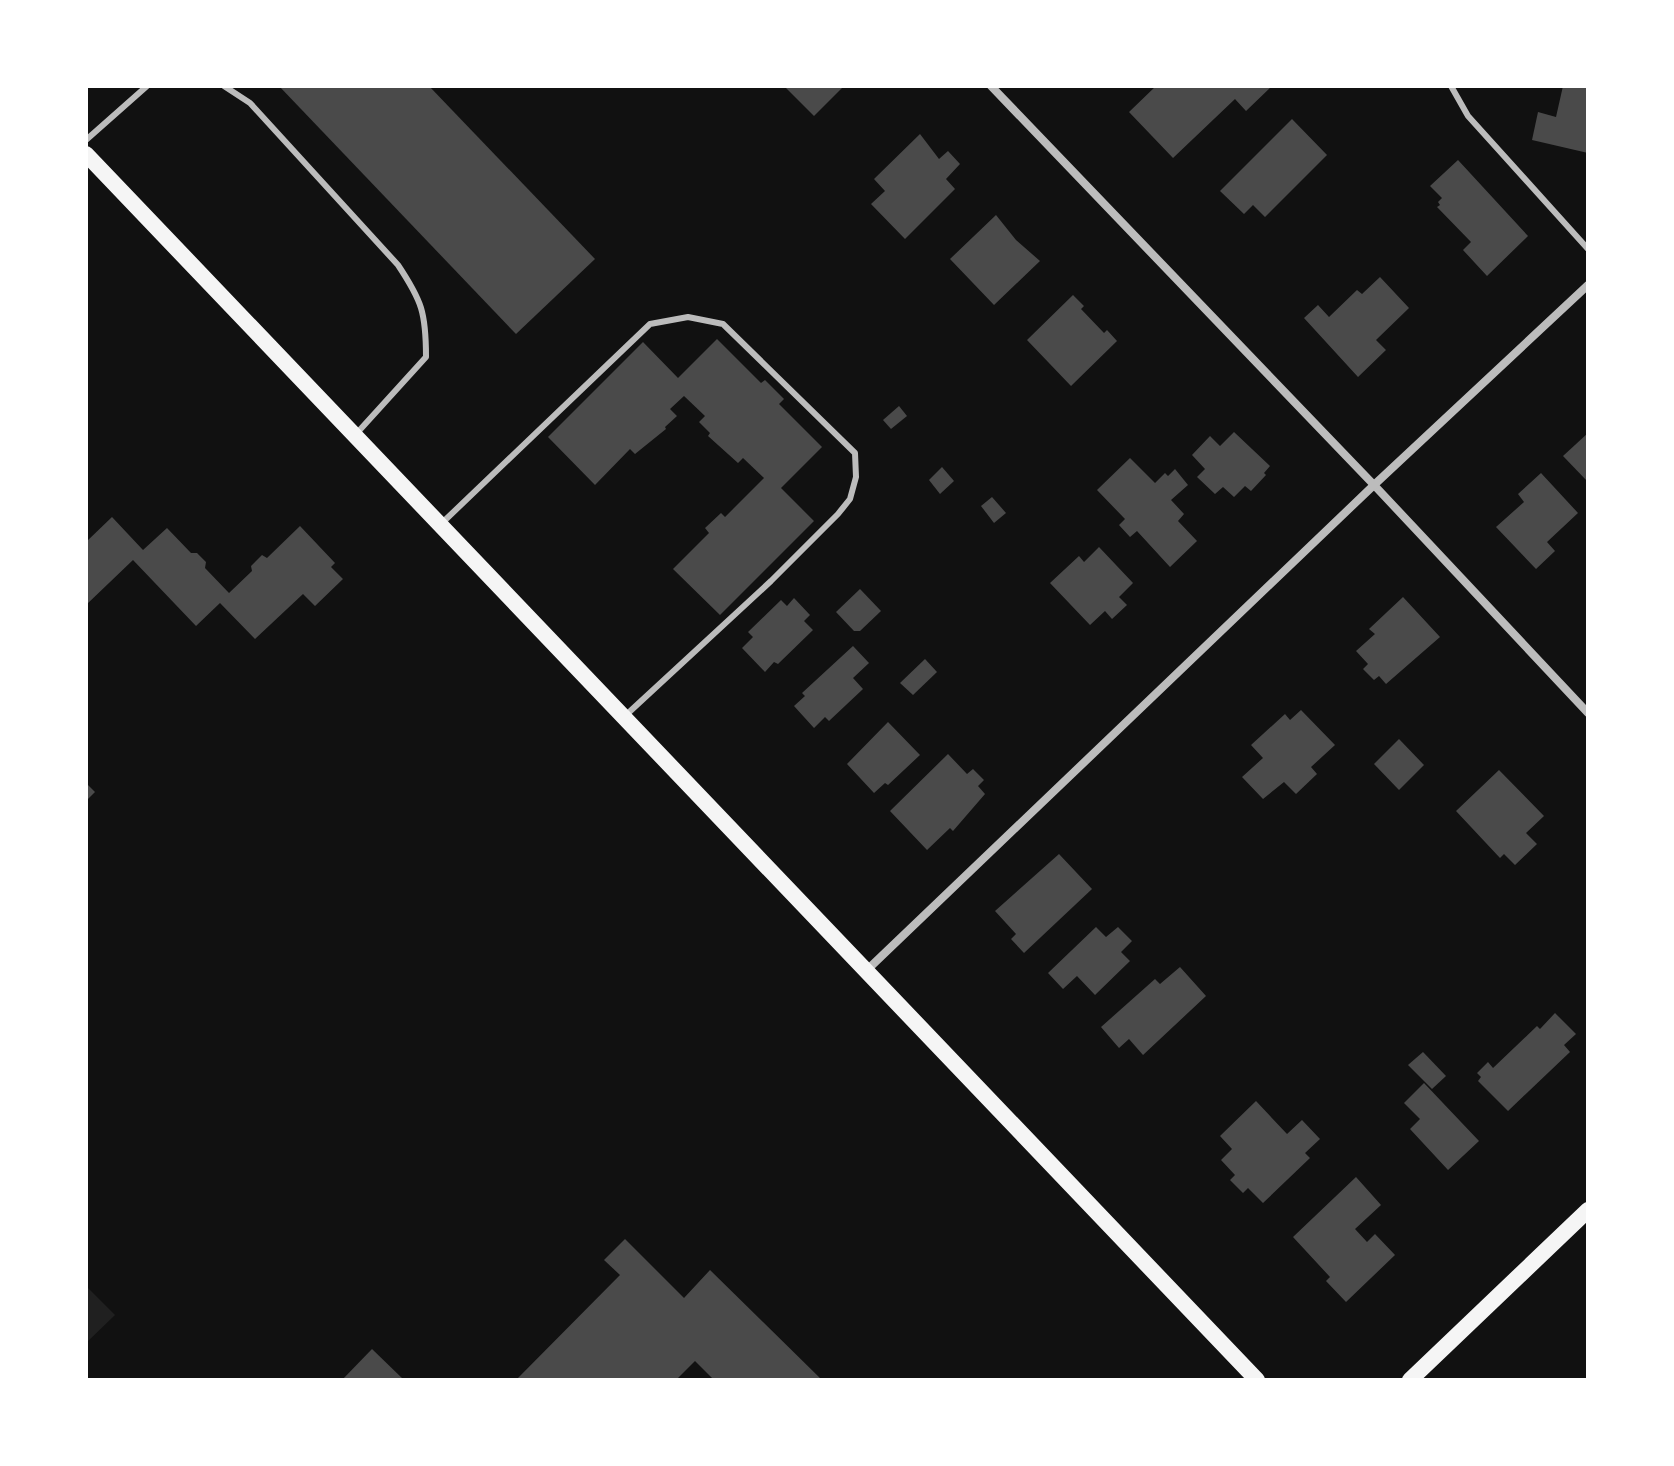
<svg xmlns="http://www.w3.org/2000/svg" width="1674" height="1466" font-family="Rubik,sans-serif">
<rect width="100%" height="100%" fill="#111"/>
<polygon fill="#202020" points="86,1286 115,1315 86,1343"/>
<g fill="#4a4a4a">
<polygon points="279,86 429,86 595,259 516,334"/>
<polygon points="784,86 844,86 814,116"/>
<polygon points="1156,86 1272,86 1246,111 1235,99 1173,158 1129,112"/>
<polygon points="1563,86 1588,86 1588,153 1532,140 1538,112 1556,117"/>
<polygon points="1292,119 1327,155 1265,217 1253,205 1244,214 1220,191"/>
<polygon points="920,134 939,159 948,151 960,164 946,179 955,189 905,239 871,204 885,191 874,179"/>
<polygon points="1458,160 1528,236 1487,276 1463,250 1471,242 1437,207 1440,205 1438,202 1442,198 1430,186"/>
<polygon points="996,215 1016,240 1040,261 994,305 950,259"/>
<polygon points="1380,277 1409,308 1376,340 1386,350 1358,377 1304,318 1318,305 1329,317 1357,290 1362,294"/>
<polygon points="1073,295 1084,306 1081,309 1104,333 1107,330 1117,341 1071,386 1027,340"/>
<polygon points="717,339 761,383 765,380 784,399 779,404 822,447 781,488 814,521 720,615 673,569 709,533 705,528 721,513 725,517 764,478 743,458 738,463 708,436 710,433 699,422 705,416 684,396 670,409 677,416 665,427 666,429 635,454 630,449 595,485 548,437 643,342 678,378"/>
<polygon points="899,406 907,416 891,429 883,420"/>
<polygon points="1234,432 1270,466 1264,473 1266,475 1251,491 1245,486 1234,497 1223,487 1215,494 1197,477 1205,469 1192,455 1210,436 1220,446"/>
<polygon points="1588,433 1588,482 1563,456"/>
<polygon points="1130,458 1155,483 1165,473 1168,476 1175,469 1188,485 1171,500 1184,514 1178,521 1197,541 1170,567 1137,531 1130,537 1119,525 1125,519 1097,490"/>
<polygon points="942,467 954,481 940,494 929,480"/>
<polygon points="1541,473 1578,513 1547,542 1555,551 1536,569 1496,527 1524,502 1518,494"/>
<polygon points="992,497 1006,513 994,523 981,506"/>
<polygon points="112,517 143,550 167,528 191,553 197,553 206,562 205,568 229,593 252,571 251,566 262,555 267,558 300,526 335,563 331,567 343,579 315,606 303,594 255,639 220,603 196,626 133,560 86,605 86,542"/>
<polygon points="1099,547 1133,583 1119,597 1127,605 1112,619 1105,611 1090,625 1050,583 1079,556 1084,562"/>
<polygon points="860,589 881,611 860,631 854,631 836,612"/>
<polygon points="1403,597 1440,637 1386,684 1379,676 1374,680 1363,669 1368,664 1356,651 1375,634 1369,629"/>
<polygon points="794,598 810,615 804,621 813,630 778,664 774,662 765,672 742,648 753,637 748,632 781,600 787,606"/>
<polygon points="853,646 869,663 853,678 863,689 829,721 825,717 814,728 794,706 805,696 802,693"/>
<polygon points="925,659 937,672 913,695 900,683"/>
<polygon points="1301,710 1335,745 1311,767 1317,774 1296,794 1284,782 1263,799 1242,777 1263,758 1251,745 1285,714 1290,720"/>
<polygon points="888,722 920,755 888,785 885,783 874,793 847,764"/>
<polygon points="1399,739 1424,765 1399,790 1374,764"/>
<polygon points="948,754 967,774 973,769 984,780 978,786 985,794 953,831 950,828 927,850 890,811"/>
<polygon points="1499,770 1544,816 1526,833 1537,844 1515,865 1504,854 1500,858 1456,811"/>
<polygon points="86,783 95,792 86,801"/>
<polygon points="1059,854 1092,889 1024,953 1011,939 1016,934 995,911"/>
<polygon points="1096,927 1106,937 1118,927 1132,941 1121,952 1130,961 1095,995 1077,976 1063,989 1048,973"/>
<polygon points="1180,967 1206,996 1143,1055 1129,1039 1119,1048 1101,1027 1155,979 1160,984"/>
<polygon points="1555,1013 1576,1034 1564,1045 1570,1052 1508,1111 1478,1081 1481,1077 1477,1073 1488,1062 1493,1068 1537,1026 1540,1029"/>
<polygon points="1423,1052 1446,1076 1432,1089 1408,1065"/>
<polygon points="1424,1083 1479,1141 1448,1170 1410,1129 1420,1119 1404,1103"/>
<polygon points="1256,1101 1287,1134 1302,1120 1320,1139 1305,1153 1310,1158 1263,1203 1248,1188 1243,1193 1230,1180 1235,1175 1221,1160 1232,1149 1220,1136"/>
<polygon points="1356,1177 1381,1205 1355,1229 1367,1242 1375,1234 1395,1255 1346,1302 1326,1281 1330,1277 1293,1237"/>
<polygon points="625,1239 684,1298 710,1270 822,1380 714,1380 695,1361 676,1380 516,1380 620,1275 604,1260"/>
<polygon points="372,1349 404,1380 342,1380"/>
</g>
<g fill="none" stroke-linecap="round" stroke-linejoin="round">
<g stroke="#bcbcbc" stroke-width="6">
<path d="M 224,86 L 250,103 L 398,265 C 422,301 426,313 426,357 L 357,433"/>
<polyline points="1451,86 1468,116 1588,249"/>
<polyline points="86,140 147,86"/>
<polyline points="442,523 650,324 688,317 723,324 855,453 856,477 850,499 838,514 771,581 626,715"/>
</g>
<g stroke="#bcbcbc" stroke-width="8">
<polyline points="991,86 1374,485 1588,713"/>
<polyline points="866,971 1374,485 1588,285"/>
</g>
<g stroke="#f5f5f5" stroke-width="16">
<polyline points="86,154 1257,1380"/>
<polyline points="1410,1380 1588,1210"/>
</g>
</g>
<rect width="1674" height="1466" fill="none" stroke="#ffffff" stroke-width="176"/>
</svg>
